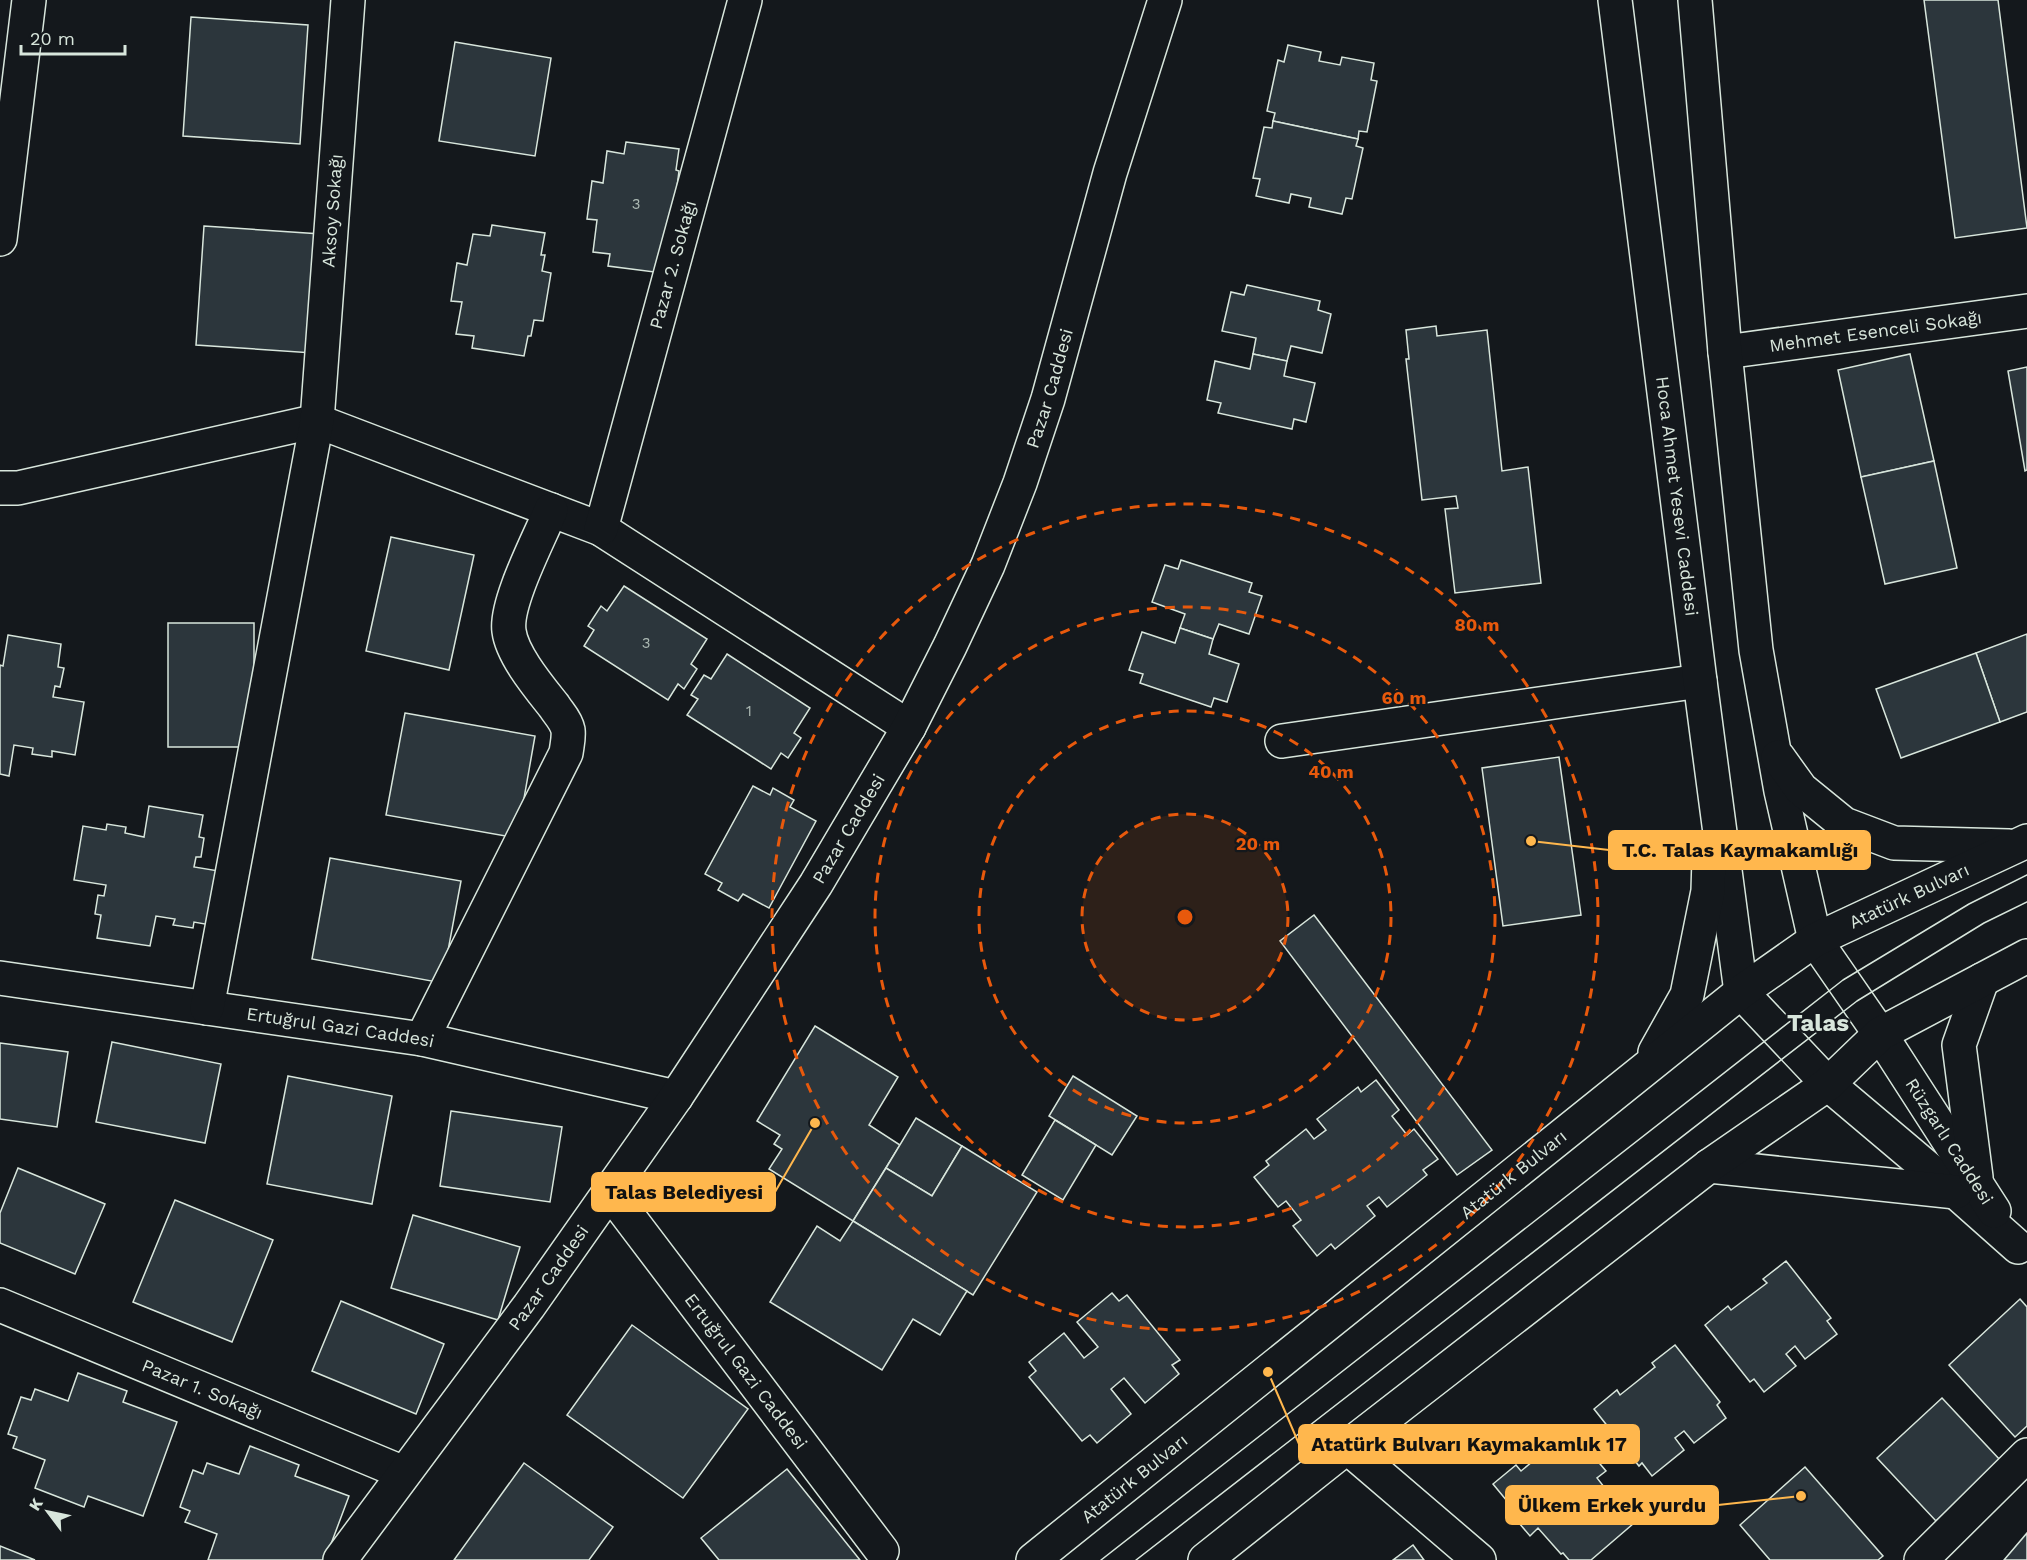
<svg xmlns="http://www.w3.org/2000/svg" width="2027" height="1560" font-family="'Work Sans',sans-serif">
<rect width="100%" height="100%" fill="#14181c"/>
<g fill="#2c363c" stroke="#d8e6dc" stroke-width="1.5">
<polygon points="1924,0 1998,0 2027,228 1955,238"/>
<polygon points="191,17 308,25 300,144 183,136"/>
<polygon points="455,42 551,58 535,156 439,141"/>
<polygon points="1288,45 1321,52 1319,61 1340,65 1342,57 1374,63 1371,80 1377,81 1367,132 1359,131 1358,139 1273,121 1275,113 1267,111 1278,60 1284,62"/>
<polygon points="1273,121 1358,139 1356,146 1363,148 1352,199 1346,198 1342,214 1309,207 1311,198 1291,194 1289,203 1256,196 1260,179 1253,178 1264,127 1272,128"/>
<polygon points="626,142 679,149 676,170 679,171 677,187 662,273 608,266 610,254 593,252 597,220 587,219 592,181 603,183 607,151 624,154"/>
<polygon points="492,225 545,233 541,255 545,255 542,271 551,273 543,321 534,320 531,336 528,336 524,356 472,348 474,336 456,334 462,302 451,301 457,263 467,265 473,234 490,236"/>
<polygon points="204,226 321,234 313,353 196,345"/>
<polygon points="1247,285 1320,301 1318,310 1331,314 1322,353 1291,346 1287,361 1253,354 1256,338 1222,331 1231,292 1244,295"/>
<polygon points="1436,326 1437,336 1487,330 1502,471 1528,467 1541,583 1455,593 1445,509 1458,508 1456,496 1422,500 1406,359 1409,359 1406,330"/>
<polygon points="1253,354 1287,361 1284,376 1315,383 1306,422 1294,419 1292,429 1218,413 1221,403 1207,400 1215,361 1250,369"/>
<polygon points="1910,354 1934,461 1861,477 1838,370"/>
<polygon points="2027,367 2027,470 2025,471 2008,371"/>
<polygon points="1934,461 1957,568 1885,584 1861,477"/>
<polygon points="391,537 474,555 449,670 366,651"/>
<polygon points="1181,560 1252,583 1249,592 1262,596 1249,634 1219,624 1213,639 1180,628 1185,614 1152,602 1165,565 1178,569"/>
<polygon points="624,586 707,639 691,664 697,669 684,689 678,684 668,700 584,646 594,630 588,626 601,606 607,611"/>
<rect x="168" y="623" width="86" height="124"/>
<polygon points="1180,628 1213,639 1209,654 1239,664 1227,702 1214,698 1211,707 1140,683 1143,674 1129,670 1142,632 1175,643"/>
<polygon points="2027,634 2027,712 2000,722 1976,653"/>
<polygon points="8,635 61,644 58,667 64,668 60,687 55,686 53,697 84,702 75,755 52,751 52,757 32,754 33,748 14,745 9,776 0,774 0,665 3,666"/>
<polygon points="1976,653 2000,722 1901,758 1876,689"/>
<polygon points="727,654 810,708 794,733 801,738 788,758 781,753 771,769 687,715 698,699 691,695 704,675 711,679"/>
<polygon points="405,713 535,736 517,838 386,815"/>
<polygon points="1559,757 1581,915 1503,926 1482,768"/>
<polygon points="753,786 770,795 773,788 794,800 790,807 816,821 769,908 743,894 738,901 718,890 722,883 705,874"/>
<polygon points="149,806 203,815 199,837 204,838 201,857 196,857 194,867 225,872 216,926 194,922 193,928 173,925 175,919 156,916 150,946 97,938 101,915 95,914 98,895 104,896 106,885 74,880 83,826 106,830 107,824 126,827 125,833 144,837"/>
<polygon points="330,858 461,881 442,983 312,959"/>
<polygon points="1314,915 1492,1150 1457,1175 1280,941"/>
<polygon points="815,1026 898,1077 869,1125 900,1145 853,1221 769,1169 782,1149 774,1144 780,1135 757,1121"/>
<polygon points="112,1042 221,1064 205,1143 96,1122"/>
<polygon points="0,1043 68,1052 57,1127 0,1119"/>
<polygon points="288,1076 392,1096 372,1204 267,1184"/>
<polygon points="1073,1076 1137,1116 1112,1155 1049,1116"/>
<polygon points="1376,1080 1399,1110 1392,1116 1407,1135 1414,1129 1438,1159 1423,1170 1427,1175 1387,1207 1379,1197 1367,1206 1375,1216 1335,1249 1331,1244 1317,1256 1293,1226 1301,1220 1286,1201 1278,1207 1254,1177 1269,1165 1266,1161 1306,1129 1314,1139 1326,1130 1317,1119 1358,1087 1361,1092"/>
<polygon points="451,1111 562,1127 550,1202 440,1186"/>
<polygon points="916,1118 962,1146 932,1196 886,1168"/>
<polygon points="1055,1120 1096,1145 1063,1200 1022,1175"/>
<polygon points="962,1146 1037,1192 973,1295 853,1221 886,1168 932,1196"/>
<polygon points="18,1168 105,1204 75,1274 0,1243 0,1213"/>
<polygon points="175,1200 273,1240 232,1342 133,1302"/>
<polygon points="413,1215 520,1247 498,1320 391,1288"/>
<polygon points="853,1221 967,1291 940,1335 913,1319 882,1370 770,1302 817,1226 840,1241"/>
<polygon points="1786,1261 1831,1318 1827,1321 1837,1334 1805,1359 1795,1346 1786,1354 1796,1366 1764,1392 1754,1379 1750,1382 1705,1325 1728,1306 1731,1310 1767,1283 1763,1279"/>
<polygon points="1112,1293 1119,1301 1127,1295 1180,1360 1172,1365 1179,1374 1145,1403 1124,1378 1111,1389 1131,1414 1097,1443 1090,1435 1082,1441 1029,1377 1036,1371 1029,1362 1064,1333 1084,1358 1098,1347 1077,1322"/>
<polygon points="2020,1299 2027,1307 2027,1426 2015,1437 1949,1365"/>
<polygon points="341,1301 444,1344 416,1414 312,1371"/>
<polygon points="632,1325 748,1409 683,1498 567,1415"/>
<polygon points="1675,1345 1720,1402 1717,1405 1726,1418 1694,1443 1684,1431 1675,1438 1684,1450 1652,1476 1642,1463 1639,1466 1594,1409 1617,1390 1620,1395 1655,1367 1652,1363"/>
<polygon points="78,1373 127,1391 123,1402 177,1422 143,1516 88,1496 84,1507 35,1488 45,1460 13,1448 17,1437 8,1434 21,1397 31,1400 35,1389 68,1401"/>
<polygon points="1942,1398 2001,1461 1936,1521 1877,1458"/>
<polygon points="1561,1426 1580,1448 1584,1445 1606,1471 1597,1478 1633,1524 1591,1560 1569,1560 1563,1553 1561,1554 1538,1528 1530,1536 1508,1510 1512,1507 1493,1484 1516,1465 1521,1471 1544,1452 1538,1446"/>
<polygon points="250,1446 299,1465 295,1476 349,1496 325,1560 208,1560 217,1534 185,1522 190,1511 180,1507 193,1470 203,1474 207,1463 239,1474"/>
<polygon points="524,1463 613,1527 589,1560 454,1560"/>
<polygon points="1805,1467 1883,1556 1878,1560 1770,1560 1740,1525"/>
<polygon points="787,1469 860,1560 719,1560 701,1538"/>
<polygon points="2027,1533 2027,1560 2004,1560"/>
<polygon points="1413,1545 1424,1560 1393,1560"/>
<polygon points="0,1546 35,1560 0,1560"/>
</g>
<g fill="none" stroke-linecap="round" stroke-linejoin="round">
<defs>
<g id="minor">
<polyline points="0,239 29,0"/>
<path id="s1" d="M 1725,352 L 2027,311"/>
<polyline points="0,488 18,488 317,421 601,529 909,727"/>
<path id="s2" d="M 601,529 L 745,0"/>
<polyline points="1282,741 1700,681"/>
<path id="s3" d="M 0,978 L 422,1039 L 676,1097"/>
<path id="s4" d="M 207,1008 L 317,421 L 348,0"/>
<path d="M 422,1039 L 566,753 C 567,745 569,738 568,730 C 566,720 559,714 554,706 C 539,687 512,655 509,631 C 505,603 539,539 551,510"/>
<path id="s5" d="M 610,1192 L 882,1551"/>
<path id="s6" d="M 0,1305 L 404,1473"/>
<polyline points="1347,1447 1479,1560"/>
<path id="s7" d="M 340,1560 L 529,1306 L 676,1097 L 816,884 L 909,727 L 950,646 L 988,565 L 1020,483 L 1048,399 L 1110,173 L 1165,0"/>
<polyline points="1921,1560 2027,1455"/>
</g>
<g id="major">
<path id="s8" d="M 1615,0 L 1700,681 L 1741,992 L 1828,1084 L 1956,1192 L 2018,1247"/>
<path id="s9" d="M 1695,0 L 1725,352 L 1756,650 L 1781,791 L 1815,940 L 1880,1034 L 1994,1211"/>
<polyline points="1778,757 1801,789 1844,824 1894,843 2009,846"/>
<polyline points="1655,1052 1687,995 1708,891 1709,859"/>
<polyline points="1709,1166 1956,1192"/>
<polyline points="1976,1177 1959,1045 1982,980"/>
<path id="s10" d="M 1033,1560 L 1741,992 L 1815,940 L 2027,841"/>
<polyline points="1205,1560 1347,1447 1709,1166 1828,1084 1880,1034 2027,956"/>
</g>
</defs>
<use href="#minor" stroke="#d8e6dc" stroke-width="36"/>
<use href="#major" stroke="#d8e6dc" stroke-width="36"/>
<use href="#minor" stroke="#14181c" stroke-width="33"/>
<use href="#major" stroke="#14181c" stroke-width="33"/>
<g stroke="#d8e6dc" stroke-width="1.5">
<polyline points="1101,1560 1843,980 1969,904 2027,875"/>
<polyline points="1136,1560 1857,1001 1984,923 2027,902"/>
</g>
</g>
<circle cx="1185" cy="917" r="103" fill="#e8590c" fill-opacity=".12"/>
<g fill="none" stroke="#e8590c" stroke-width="3" stroke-dasharray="10 8">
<circle cx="1185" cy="917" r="103"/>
<circle cx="1185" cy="917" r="206"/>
<circle cx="1185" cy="917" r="310"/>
<circle cx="1185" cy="917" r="413"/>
</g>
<g text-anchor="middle" stroke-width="4.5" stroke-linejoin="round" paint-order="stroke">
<g font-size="15" fill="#adbab4">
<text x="636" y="209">3</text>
<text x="646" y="648">3</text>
<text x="749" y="716">1</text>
</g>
<g font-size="18" fill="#d8e6dc" stroke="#14181c">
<text dy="6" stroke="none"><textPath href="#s4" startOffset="808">Aksoy Sokağı</textPath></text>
<text dy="6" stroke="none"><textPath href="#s2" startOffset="274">Pazar 2. Sokağı</textPath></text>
<text dy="6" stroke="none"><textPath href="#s1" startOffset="152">Mehmet Esenceli Sokağı</textPath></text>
<text dy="6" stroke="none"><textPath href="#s7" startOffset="1377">Pazar Caddesi</textPath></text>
<text dy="6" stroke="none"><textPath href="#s8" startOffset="500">Hoca Ahmet Yesevi Caddesi</textPath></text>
<text dy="6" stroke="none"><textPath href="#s7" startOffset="891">Pazar Caddesi</textPath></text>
<text dy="6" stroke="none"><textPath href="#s10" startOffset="1102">Atatürk Bulvarı</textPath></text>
<text dy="6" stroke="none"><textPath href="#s3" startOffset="344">Ertuğrul Gazi Caddesi</textPath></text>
<text dy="6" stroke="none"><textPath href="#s9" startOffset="1191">Rüzgarlı Caddesi</textPath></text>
<text dy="6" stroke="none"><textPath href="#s10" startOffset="616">Atatürk Bulvarı</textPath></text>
<text dy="6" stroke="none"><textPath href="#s7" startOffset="351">Pazar Caddesi</textPath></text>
<text dy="6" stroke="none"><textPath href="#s5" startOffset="225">Ertuğrul Gazi Caddesi</textPath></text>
<text dy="6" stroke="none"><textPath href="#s6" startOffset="219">Pazar 1. Sokağı</textPath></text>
<text dy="6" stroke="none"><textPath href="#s10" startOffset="130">Atatürk Bulvarı</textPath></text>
</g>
<g font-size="24" font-weight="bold" fill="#d8e6dc" stroke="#14181c">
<text x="1818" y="1031">Talas</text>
</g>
</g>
<circle cx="1185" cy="917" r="9" fill="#e8590c" stroke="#14181c" stroke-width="3"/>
<g font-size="18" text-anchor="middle" font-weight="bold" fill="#e8590c" stroke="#14181c" stroke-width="4.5" stroke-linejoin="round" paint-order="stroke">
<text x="1477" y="631">80 m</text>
<text x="1404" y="704">60 m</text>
<text x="1331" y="778">40 m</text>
<text x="1258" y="850">20 m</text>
</g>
<path fill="none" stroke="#ffb74d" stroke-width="2" d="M1531 841L1609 850M815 1123L775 1192M1268 1372L1299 1444M1801 1496L1718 1505"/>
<g fill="#ffb74d" stroke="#14181c" stroke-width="2">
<circle cx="1531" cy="841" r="6"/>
<circle cx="815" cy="1123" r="6"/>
<circle cx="1268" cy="1372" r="6"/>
<circle cx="1801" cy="1496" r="6"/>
</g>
<g fill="#ffb74d" stroke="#ffb74d" stroke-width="2">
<rect x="1609" y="831" width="261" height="38" rx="6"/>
<rect x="592" y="1173" width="183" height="38" rx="6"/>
<rect x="1299" y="1425" width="340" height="38" rx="6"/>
<rect x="1506" y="1486" width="212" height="38" rx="6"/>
</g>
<g font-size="20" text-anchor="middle" font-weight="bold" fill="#111">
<text x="1740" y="857">T.C. Talas Kaymakamlığı</text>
<text x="684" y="1199">Talas Belediyesi</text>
<text x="1469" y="1451">Atatürk Bulvarı Kaymakamlık 17</text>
<text x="1612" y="1512">Ülkem Erkek yurdu</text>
</g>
<g transform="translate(48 1512) rotate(302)" stroke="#14181c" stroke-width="4.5" paint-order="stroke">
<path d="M0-4.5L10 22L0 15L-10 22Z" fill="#d8e6dc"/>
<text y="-9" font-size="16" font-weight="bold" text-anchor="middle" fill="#d8e6dc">K</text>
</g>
<path d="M21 45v9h104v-9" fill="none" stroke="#d8e6dc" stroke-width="3"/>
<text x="30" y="45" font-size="18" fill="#d8e6dc" stroke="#14181c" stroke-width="4.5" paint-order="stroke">20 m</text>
</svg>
